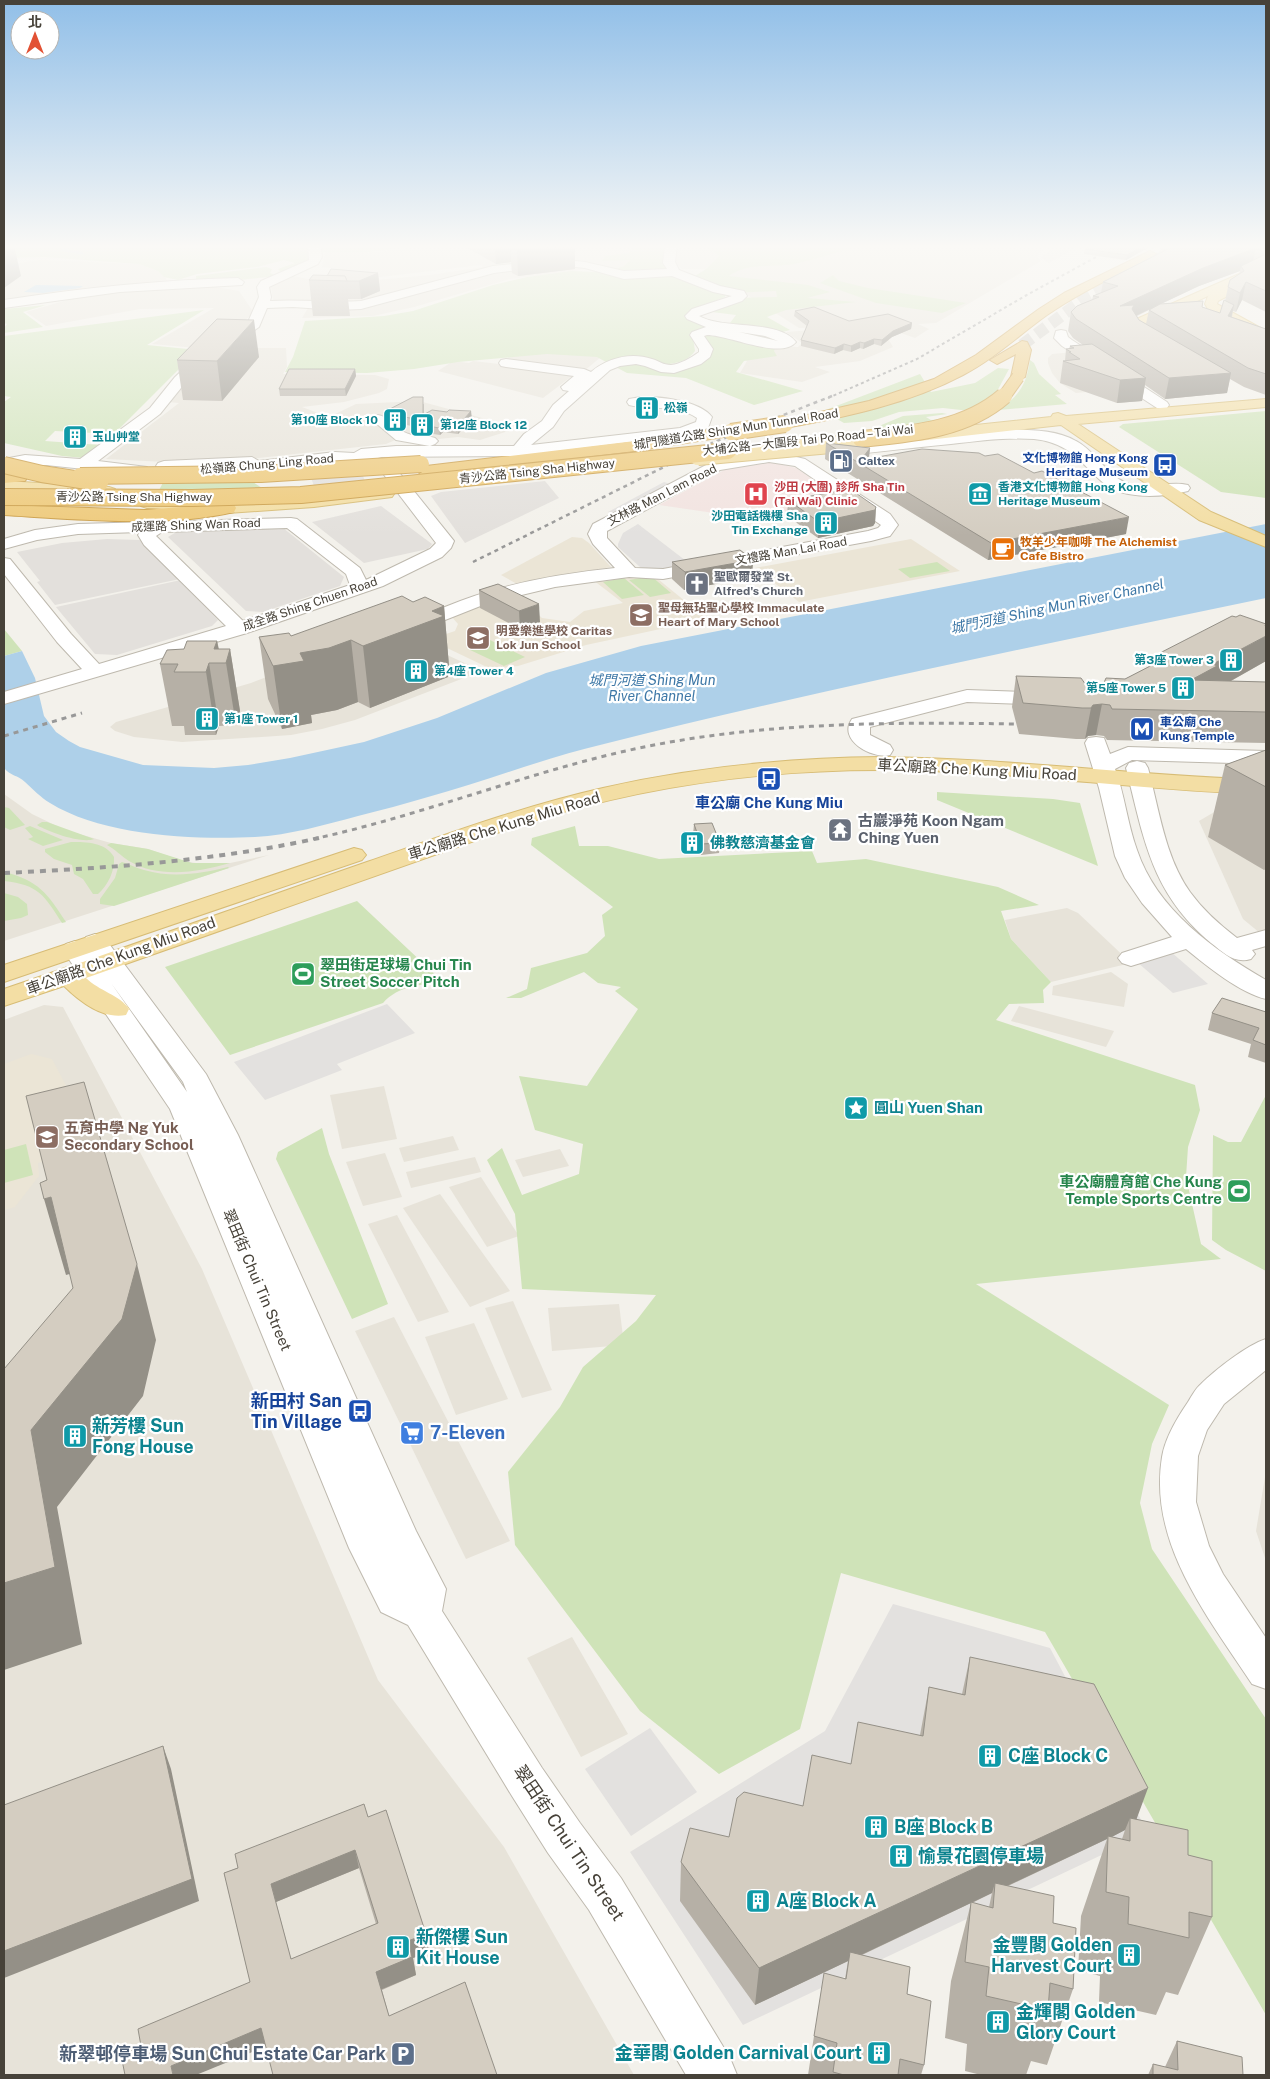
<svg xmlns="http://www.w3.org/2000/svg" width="1270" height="2079" font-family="'Public Sans','Noto Sans TC',sans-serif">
<rect width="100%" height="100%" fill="#f3f1eb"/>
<g fill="#e7e3d9">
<polygon points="436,245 621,245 657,255 664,271 613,270 597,263 574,261 494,266 364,302 277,302 273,300 271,287 294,276 316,281 355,282 430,275 483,267 481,265 355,280 338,269 322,267 325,253 331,251 369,253"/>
<polygon points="705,245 719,256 706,269 682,269 675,263 676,247"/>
<polygon points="854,245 1045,245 1037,256 1041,261 936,323 918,324 929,329 915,338 878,325 799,328 714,274"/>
<polygon points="40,260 139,264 158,271 166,278 167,281 4,301 4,265"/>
<polygon points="544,265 584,267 586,269 510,279 414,307 373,316 302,318 308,308 351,308 490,272"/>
<polygon points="183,285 216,287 239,291 254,313 208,349 152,344 214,308 140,309 46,326 26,312 74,298 105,292"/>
<polygon points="849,327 886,335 893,347 860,361 815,367 830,372 802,382 740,373 747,361 738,345 798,347 802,343 786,332"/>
<polygon points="255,348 286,348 287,367 283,374 375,375 389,379 387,389 379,393 344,402 302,407 329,417 356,404 419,401 497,422 515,429 480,440 458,437 429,440 400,438 386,444 205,464 106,459 179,403 168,402 189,377"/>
<polygon points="520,348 601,357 584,371 502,362"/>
<polygon points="1074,352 1131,388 1076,393 1060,383 1052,373 1048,363 1048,358 1052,354"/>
<polygon points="453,361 469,363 473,361 576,373 543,398 438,371"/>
<polygon points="385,632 397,632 482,671 355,720 322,729 291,735 182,742 134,737 115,731 110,727 116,722 251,683"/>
<polygon points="4,794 32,814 65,830 111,843 148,849 183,861 202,864 230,863 269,855 4,941"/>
<polygon points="1266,810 1266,938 1243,919 1199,821 1216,811"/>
<polygon points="1067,908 1078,913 1131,963 1051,982 1011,939 1005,920"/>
<polygon points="1111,972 1128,984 1124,1007 1052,995 1053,986"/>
<polygon points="44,1005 63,1007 202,1269 378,1680 504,1847 634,2075 4,2075 4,1020"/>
<polygon points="1019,1006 1114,1031 1106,1047 1011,1021"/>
<polygon points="384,1086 397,1139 342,1149 330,1095"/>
<polygon points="453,1136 459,1150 404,1162 399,1148"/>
<polygon points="560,1149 569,1166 523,1177 515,1160"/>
<polygon points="385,1153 402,1197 363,1206 346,1162"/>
<polygon points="475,1157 481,1172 411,1188 406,1172"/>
<polygon points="481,1177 519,1236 487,1247 449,1187"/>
<polygon points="440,1194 510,1291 470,1307 403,1208"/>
<polygon points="397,1215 449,1312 418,1322 368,1224"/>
<polygon points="513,1301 552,1390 522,1398 485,1308"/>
<polygon points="619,1304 624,1345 552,1351 548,1308"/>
<polygon points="394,1317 510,1541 466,1559 355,1331"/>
<polygon points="474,1323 508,1399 456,1415 425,1337"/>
<polygon points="1266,1471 1266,1561 1256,1531"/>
<polygon points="572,1637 628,1734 581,1757 527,1658"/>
</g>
<g fill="#e3e0dc">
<polygon points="1050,245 1081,245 1049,263 1045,262 1046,261 1041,257 1051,250"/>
<polygon points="545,481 559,498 465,543 431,496 441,492"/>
<polygon points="381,506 432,544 428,549 364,563 312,522"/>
<polygon points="282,527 344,577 340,586 263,612 246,611 168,537 178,531"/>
<polygon points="107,539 140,540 180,579 55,605 37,582 40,581 17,552 62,543"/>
<polygon points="181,580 218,620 212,626 117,655 95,654 56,607"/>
</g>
<g fill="#ebe5d6">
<polygon points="572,537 582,538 589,543 611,567 517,584 501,575"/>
<polygon points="911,539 960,571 799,602 755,568"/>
<polygon points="653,575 707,619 586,645 518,666 491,669 426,638 440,636 455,631 458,624 451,616 493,601 526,603 542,618 570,622 584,611 623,603 593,580"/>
<polygon points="31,1054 52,1059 87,1125 93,1148 38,1163 39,1176 15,1207 4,1210 4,1064"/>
</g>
<polygon fill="#f2e3e0" points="771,462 796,468 850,505 762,520 659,505 728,468"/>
<g fill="#cfe3b8">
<polygon points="4,245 309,245 308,253 313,257 307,264 281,272 278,269 295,263 284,260 257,267 197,274 178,280 164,277 158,271 139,264 44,257 7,258"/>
<polygon points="316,245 427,245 368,252 318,252"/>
<polygon points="630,245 667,245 668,272 611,271 624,266 630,260 602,261 605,256 629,253 634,247"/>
<path d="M 705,245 L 866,245 C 842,250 818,259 794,264 C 772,268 748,262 729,276 L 808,285 L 830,292 L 807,298 L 856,302 L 786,310 L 767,317 L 790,330 L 779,333 L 730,323 L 736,315 L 704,311 L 734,298 L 777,297 L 776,291 L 734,293 L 695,276 L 706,269 L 719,256 Z"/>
<polygon points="266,267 272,269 270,273 277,276 240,280 196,280 196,276"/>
<path d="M 571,271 L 672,275 L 726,294 L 725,297 L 689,311 L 687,313 L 689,317 L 769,335 L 777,339 L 776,341 L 727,332 L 693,337 L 695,351 C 681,373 633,362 611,360 L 606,362 L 597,357 L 547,354 L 458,362 L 414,369 L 367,373 L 285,372 L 293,357 L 305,321 L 384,316 L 413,311 L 493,285 L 527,277 Z"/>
<polygon points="833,275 839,281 868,288 966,303 942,313 876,303 820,283"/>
<polygon points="46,305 23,312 43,327 4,333 4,328 7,324 4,323 4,309"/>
<polygon points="204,310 147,345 198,350 114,434 55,431 45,441 101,445 84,458 62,456 4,443 4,402 11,397 4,396 4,336"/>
<polygon points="706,334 769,345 775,348 774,351 777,356 744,361 736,372 803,391 754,405 686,378 627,373 612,365 632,362 662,369 702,357 703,335"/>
<path d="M 1030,360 L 1034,363 L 1039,374 L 1061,394 L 1055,395 L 1067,404 L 999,410 C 1020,394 1026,386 1030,360 Z"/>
<polygon points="998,368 1009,369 995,395 970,411 943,408 899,412 872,421 844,423 823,411 920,374 931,392 975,383"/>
<polygon points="1266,411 1266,498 1221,492 1119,427 1123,424"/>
<polygon points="942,413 947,414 926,417 931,420 946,419 867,431 903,416"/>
<polygon points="244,476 268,492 158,492 166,477"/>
<polygon points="937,562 950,571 910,578 898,569"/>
<polygon points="651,576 671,593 650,597 629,580"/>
<polygon points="624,578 644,595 622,599 603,582"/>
<polygon points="4,629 22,651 4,656"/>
<polygon points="490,640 525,657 504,666 468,649"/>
<polygon points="937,792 1053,799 1080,803 1098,866 937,800"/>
<polygon points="4,807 9,808 25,825 10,830 4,827"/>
<path d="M 42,822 L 47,822 L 94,839 C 82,844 48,832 37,825 Z"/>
<polygon points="30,826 63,840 43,846 28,839 33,837 25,828"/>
<polygon points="575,826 579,846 608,846 659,859 812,851 817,863 866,859 998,887 1039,905 1001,911 1011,939 1051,982 1043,990 1044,1003 1009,1004 996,1020 1195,1085 1200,1110 1188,1147 1186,1177 1201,1244 1221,1259 976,1284 1169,1405 1152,1444 1140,1503 1152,1549 1266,1719 1266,2015 1045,1632 841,1573 800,1729 719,1774 640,1711 515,1545 508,1472 560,1407 583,1367 636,1321 656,1295 522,1289 515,1214 487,1160 502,1148 522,1195 579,1174 583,1144 535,1130 519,1076 587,1086 638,1009 615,991 621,987 598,983 584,972 521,998 506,998 527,989 531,968 587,953 605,936 602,915 613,907 531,845 532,838"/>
<path d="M 71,842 C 87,842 105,842 114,857 C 115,871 108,885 98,894 L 93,894 L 83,879 L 74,874 L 72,865 L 54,859 L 45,852 L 45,849 Z"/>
<path d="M 111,843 L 148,849 L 192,863 L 230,863 C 199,872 159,879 129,861 C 121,856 115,849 107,845 Z"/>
<path d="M 122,862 C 129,864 136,868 144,870 C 172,878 200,874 228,867 L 229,868 L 114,906 L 100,904 L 100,899 L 115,878 L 119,864 Z"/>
<path d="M 4,872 C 38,880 48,894 66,922 L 62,923 C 44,895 39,885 4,881 Z"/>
<polygon points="4,893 18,897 27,904 28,915 21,918 4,921"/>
<path d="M 357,901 L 443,982 C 421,985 399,985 383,1003 L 230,1055 L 165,967 Z"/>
<polygon points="1266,1095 1266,1271 1226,1250 1212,1240 1213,1135 1228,1142 1241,1142"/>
<polygon points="322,1128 329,1154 388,1304 352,1319 276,1159 278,1152"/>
<polygon points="26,1144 33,1175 4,1183 4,1150"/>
</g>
<g fill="#e3e1df">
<polygon points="361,471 365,481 314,486 310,475"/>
<polygon points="664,482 671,484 615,513 608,512"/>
<polygon points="638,524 690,564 660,570 640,567 618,547 618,544 623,533"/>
<polygon points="1171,952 1208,984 1173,993 1137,962"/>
<polygon points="387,1004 415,1033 337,1064 342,1070 265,1100 234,1062"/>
<polygon points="893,1604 1050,1648 1148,1833 743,2025 630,1852 825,1731"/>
<polygon points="650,1728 697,1792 631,1836 585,1769"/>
</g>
<g fill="#aed0e9">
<polygon points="36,285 83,286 80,288 43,293 24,292"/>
<path d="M 1266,524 L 1266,598 C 1045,644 823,689 604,744 C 544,758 487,781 428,797 C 405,804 381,810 358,816 C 324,825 290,835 255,837 C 194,840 103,836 50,803 C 40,797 33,789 25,782 C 18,775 10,776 4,768 L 4,656 L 22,651 L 35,678 L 44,716 L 56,732 L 69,741 L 80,747 L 143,765 L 214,768 L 248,765 L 290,758 L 364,742 L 437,718 L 546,673 L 641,646 Z"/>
</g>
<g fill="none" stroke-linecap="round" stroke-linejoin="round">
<polyline stroke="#aed0e9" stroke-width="2.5" points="75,245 62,250 82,253"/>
<polyline stroke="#d1cec7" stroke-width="12" stroke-dasharray="12 6" stroke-linecap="butt" points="1022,345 1080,302 1184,245"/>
<defs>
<g id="minor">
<path d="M 308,245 L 320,245 L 322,257 L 318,264 L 269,287 L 271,297 L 270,301 C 300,299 330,303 361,301 L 493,266 L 558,259 L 585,262 L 624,271 L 667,269 L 663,263 L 665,245 L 677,245 L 675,262 L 679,270 L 720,286 L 744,291 L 747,296 L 742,301 L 699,316 C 724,330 778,319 796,342 C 781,360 729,335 707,335 L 704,336 L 713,349 L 710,357 L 701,364 L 674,373 L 661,372 L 645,366 L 636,364 L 620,366 L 610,370 L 564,411 L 553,427 L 531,445 L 680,428 L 696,422 L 697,418 C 676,403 652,411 629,405 L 627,402 L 629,399 C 649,394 699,399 712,417 L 708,428 L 687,435 L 518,456 L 378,457 L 389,460 L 454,541 L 451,548 L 442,557 L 383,586 L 247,633 L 4,704 L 4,692 L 82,669 L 57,642 L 4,574 L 4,558 L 10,559 L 71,634 L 99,664 L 226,626 L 144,545 L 138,535 L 140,532 L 78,534 L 37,540 L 4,549 L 4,539 L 35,530 L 78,524 L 291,518 L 297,519 L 360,568 L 366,580 L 430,549 L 436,543 L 378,467 C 330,457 282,468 234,474 L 228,472 L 227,468 L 164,471 L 158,469 L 156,466 L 158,463 L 164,461 L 252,457 L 259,461 L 335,452 L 354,453 L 361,449 L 396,446 L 514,446 L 524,434 L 542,421 L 553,405 L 569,391 L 563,390 L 561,387 L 574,376 L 506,367 L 501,366 L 499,363 L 501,360 L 506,359 L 584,369 L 591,372 C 607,358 631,352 652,359 C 659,361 663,365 671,365 C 680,364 691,358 699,352 L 699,349 L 690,335 L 692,332 L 706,327 L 687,319 L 685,316 L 692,309 L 732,296 L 713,292 L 672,276 L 624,279 L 585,268 L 558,265 L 494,273 L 361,309 L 338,310 L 293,307 L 267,308 L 259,327 L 199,370 L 185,383 L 160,414 L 98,461 L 147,467 L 149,470 L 147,473 L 141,475 L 46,465 L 25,465 L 4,469 L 4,459 L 25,455 L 80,459 L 150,408 L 175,377 L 189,364 L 248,322 L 259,297 L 257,287 L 261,281 L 309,260 ZM 739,332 L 765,336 L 778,341 ZM 287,528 L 346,574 L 350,585 L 243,621 L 156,536 L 162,532 Z"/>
<path d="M 238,278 L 244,282 L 242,285 L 120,292 L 4,308 L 4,300 C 82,288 159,280 238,278 Z"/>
<polygon points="1061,330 1066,331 1068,337 1072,340 1167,402 1169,405 1167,408 1157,408 1062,346 1054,338 1056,331"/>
<path d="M 378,415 C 389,417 395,427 404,432 C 412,437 426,435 435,438 L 438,441 L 435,444 L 430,446 L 396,440 L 371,419 L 373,416 Z"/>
<path d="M 1004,429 C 1027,430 1056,429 1076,441 C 1095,451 1106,474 1126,483 C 1146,491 1168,480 1188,485 L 1190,488 L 1188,491 C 1164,497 1127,500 1106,485 C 1080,464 1072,443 1034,439 C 1006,437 978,441 951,444 C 911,448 872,452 833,457 L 828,455 L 825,452 L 828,449 L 833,447 Z"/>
<path d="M 785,451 L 790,453 L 792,456 L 805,459 L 890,514 L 898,525 L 890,536 L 871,541 L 663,579 L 629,577 L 555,587 L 488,603 L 435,624 L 428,622 L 426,618 C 430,612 438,610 445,607 C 499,584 558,574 615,568 L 593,544 L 588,534 L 593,524 L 708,464 L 733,457 ZM 769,462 L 795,466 L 881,525 L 878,528 L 868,531 L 663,569 L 635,568 L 607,538 L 607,531 L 720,470 Z"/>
<path d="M 967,690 L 1051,693 L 1058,695 L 1061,699 L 1058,703 L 1051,705 L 967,702 L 870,727 L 870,735 L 890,745 L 893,750 L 890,755 C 872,759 837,740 852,719 Z"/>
<path d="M 1096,737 L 1104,738 L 1110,754 L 1128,747 L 1266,751 L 1266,764 L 1132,760 L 1115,769 C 1125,795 1127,823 1137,850 C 1157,910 1214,950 1266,980 L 1266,999 C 1240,993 1207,966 1186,949 L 1131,966 L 1122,963 L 1118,958 L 1122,953 L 1172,937 L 1142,903 L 1125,878 L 1115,856 L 1099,788 L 1085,743 L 1088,738 Z"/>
<path d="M 1137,761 L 1145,763 L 1148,768 C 1159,809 1165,857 1190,892 C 1203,910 1220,925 1237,938 L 1266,930 L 1266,946 L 1252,950 L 1255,954 L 1251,959 C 1234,964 1224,953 1211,943 C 1151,893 1144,839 1126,768 L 1129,763 Z"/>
<path d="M 95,934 L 104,937 L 206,1074 L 238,1135 L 416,1531 L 446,1589 L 442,1611 L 542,1768 L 580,1823 L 621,1878 L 730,2058 L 737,2075 L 686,2075 L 589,1910 L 548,1853 L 512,1796 L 408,1625 L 381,1612 L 349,1548 L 170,1109 L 62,949 L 66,944 L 75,941 L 83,943 L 86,937 ZM 111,983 L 183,1082 L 187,1092 Z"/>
<path d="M 1266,1339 L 1266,1370 L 1224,1404 L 1207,1430 L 1198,1456 L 1196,1502 L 1209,1546 L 1223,1574 L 1266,1638 L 1266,1689 L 1252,1684 C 1208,1617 1148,1543 1162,1457 C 1165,1438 1177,1418 1188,1402 C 1192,1396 1195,1389 1201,1384 C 1215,1370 1247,1345 1266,1339 Z"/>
</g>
<g id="major">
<path d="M 1253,268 L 1257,270 L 1259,272 L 1257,274 L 1234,285 L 1239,288 L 1237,291 L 1218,301 L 1217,304 L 1266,331 L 1266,340 L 1208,309 L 1205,304 L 1208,296 L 1212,294 L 1144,326 L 1145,330 L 1164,344 L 1162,347 C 1149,350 1133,336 1131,324 L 1132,321 Z"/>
<polygon points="1266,399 1266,407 1078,424 1211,512 1266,536 1266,547 1199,520 1061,425 919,441 914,439 911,436 914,433 919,431 1051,417 1053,414 1058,413 1066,416"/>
<polygon points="4,481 109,487 115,489 117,492 115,495 109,497 4,491"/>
<polygon points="386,489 392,491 394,494 392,497 314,507 228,513 147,508 141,506 139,503 141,500 147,498 228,503 314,497"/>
<path d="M 881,757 C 1009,758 1137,776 1266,780 L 1266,794 C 1162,792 1058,777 953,772 C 807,764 660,780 520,825 L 86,978 C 99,991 120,995 129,1009 L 126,1015 C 104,1020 79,1001 64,986 L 4,1006 L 4,989 C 125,948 246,904 367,862 C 445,835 523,806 603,788 C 695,767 787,758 881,757 Z"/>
<polygon points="354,848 362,850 366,855 362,860 4,982 4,965"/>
</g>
<g id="highway">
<path d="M 1150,251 L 1156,254 L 1154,256 C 1118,275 1080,292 1047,315 C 1019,335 994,359 963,375 C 908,404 846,417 785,428 L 780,427 L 778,424 L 780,421 L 785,420 L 869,401 L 934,379 L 976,355 L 1039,309 L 1064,293 Z"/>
<polygon points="1022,341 1027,342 1031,350 1025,377 1018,381 1011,377 1016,354 997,364 990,360"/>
<polygon points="731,427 736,429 739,432 736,435 635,451 426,476 420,474 418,471 420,468 426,466 635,441"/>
<polygon points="4,473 25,475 27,478 25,481 4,483"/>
<path d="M 228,503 L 234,504 L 236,508 L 234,512 C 168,528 72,519 4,515 L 4,505 L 145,510 Z"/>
</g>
</defs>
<use href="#minor" stroke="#beb9ae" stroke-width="2"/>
<use href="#major" stroke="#d7bc75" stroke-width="2"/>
<use href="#highway" stroke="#cca04c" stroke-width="2"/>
<use href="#minor" fill="#fff" fill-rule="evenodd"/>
<use href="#major" fill="#f3dea4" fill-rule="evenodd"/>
<use href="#highway" fill="#eeca7b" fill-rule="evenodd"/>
<polyline stroke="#989898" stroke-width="2" stroke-dasharray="3 3" stroke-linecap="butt" points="828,398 917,359 1025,296 1118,245"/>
<polyline stroke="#989898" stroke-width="2.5" stroke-dasharray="4 4" stroke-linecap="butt" points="473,562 712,443 832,396"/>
<g stroke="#989898" stroke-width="3" stroke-dasharray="5 5" stroke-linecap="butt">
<polyline points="4,736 82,713"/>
<path d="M 313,839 C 425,815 532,770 644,747 C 767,722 891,722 1016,724"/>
</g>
<path stroke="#989898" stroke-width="4" stroke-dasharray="6 6" stroke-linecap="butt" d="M 4,873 C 109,868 215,861 319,838"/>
<defs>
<polyline id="major-bridge" points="698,457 853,443"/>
<polyline id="highway-bridge-far1" points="1003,398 1018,377"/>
<g id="highway-bridge">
<polyline points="731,432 785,424"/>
<path d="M 861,439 C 911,434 965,430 1004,396"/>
<polyline points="4,465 42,474 100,483"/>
<polyline points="80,476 261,474 421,464"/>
<polyline points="4,497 192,498 301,495 728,451"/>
</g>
</defs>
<use href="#major-bridge" stroke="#d7bc75" stroke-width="18" stroke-linecap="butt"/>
<use href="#highway-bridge-far1" stroke="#cca04c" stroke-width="14" stroke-linecap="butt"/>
<use href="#highway-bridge" stroke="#cca04c" stroke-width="18" stroke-linecap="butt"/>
<use href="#major-bridge" stroke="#f3dea4" stroke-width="16"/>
<use href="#highway-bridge-far1" stroke="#eeca7b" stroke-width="12"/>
<use href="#highway-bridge" stroke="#eeca7b" stroke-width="16"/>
</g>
<g fill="#b6b0a6" fill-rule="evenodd">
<polygon points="464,245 575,245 575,269 518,276 512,273 511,262 496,264 464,246"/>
<polygon points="1092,245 1153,245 1126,260 1084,254 1085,249"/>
<path d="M 1266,245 L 1266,312 L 1242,300 L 1236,312 L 1233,311 L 1232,317 L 1266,329 L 1266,395 L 1244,387 L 1230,379 L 1227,393 L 1165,399 L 1145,385 L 1142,401 L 1117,403 L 1060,383 L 1063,361 L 1065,361 L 1066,349 L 1069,349 L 1070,346 L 1083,345 L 1073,338 L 1068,331 L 1071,312 L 1092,300 L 1093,296 L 1101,293 L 1103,282 L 1161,252 L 1162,248 ZM 1240,271 L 1239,274 L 1228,287 L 1225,301 L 1220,313 L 1202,307 L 1203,301 L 1161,304 L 1199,286 ZM 1149,310 L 1146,324 L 1139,320 L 1137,316 Z"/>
<polygon points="378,273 380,291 361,299 348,299 350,316 313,316 309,280 327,276"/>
<polygon points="795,311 849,321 912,323 911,329 892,337 881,346 874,344 863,349 860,348 851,352 843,350 834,354 801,346 801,340 807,326 794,316"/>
<polygon points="259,357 222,401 183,400 177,360"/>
<polygon points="355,369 356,376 346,396 280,396 279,389"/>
<polygon points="424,404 424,414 472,419 458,434 443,432 440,435 413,431 412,426 395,423 388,417 388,410"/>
<polygon points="826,443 870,448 869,459 985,456 1126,534 988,560 825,459"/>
<polygon points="788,500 876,507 875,523 873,526 818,538 787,516"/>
<polygon points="753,560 752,577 684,590 672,579 672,562"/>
<polygon points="498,584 540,622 520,629 480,608 479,590"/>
<polygon points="413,602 444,606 449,666 448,667 448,677 370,708 358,702 337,710 311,715 312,723 282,729 268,699 259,637 291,636"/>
<polygon points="217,641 219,649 230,649 240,711 236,725 219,726 216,735 185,735 184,726 172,726 160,664 184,649"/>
<polygon points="1156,655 1266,661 1231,681 1266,682 1266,743 1107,740 1104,736 1096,735 1088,736 1085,739 1076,739 1019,734 1012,707 1016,676 1086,685 1094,687 1125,679 1154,664"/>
<polygon points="1266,750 1266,869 1264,870 1208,837 1225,765"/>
<polygon points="694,824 720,843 719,853 701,855 693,835"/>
<polygon points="1266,1012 1266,1063 1248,1057 1251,1044 1208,1030 1212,1013"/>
<path d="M 970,1657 L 1137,1819 L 1188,1855 L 1212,1917 L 1178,1995 L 1166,1992 L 1156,2015 L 1099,2002 L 1100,1976 L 1078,1970 L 1081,1916 L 1107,1839 L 1008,1886 L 1053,1923 L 1073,1989 L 1047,2065 L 1031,2061 L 1026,2075 L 981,2075 L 965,2071 L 967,2044 L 945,2038 L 951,1981 L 971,1903 L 862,1955 L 907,1994 L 924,2065 L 921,2075 L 808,2075 L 814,2036 L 845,1979 L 848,1961 L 755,2005 L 680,1901 L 681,1862 L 729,1837 L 803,1806 L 851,1764 L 920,1735 L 929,1687 L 962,1694 ZM 1125,1830 L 1122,1839 L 1111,1837 ZM 992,1893 L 989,1907 L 972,1903 Z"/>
<path d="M 368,1817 L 429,1952 L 413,1958 L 416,1975 L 382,1990 L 389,2016 L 266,2046 L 141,2046 L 250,1982 L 224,1873 ZM 359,1868 L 376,1924 L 291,1959 L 276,1902 Z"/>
<polygon points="1177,2041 1243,2075 1148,2075 1153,2064 1165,2067"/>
</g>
<g fill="#949087">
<polygon points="4,245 14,245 21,276 4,288"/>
<polygon points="495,245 575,245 575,269 518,276 517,250 511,247 511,262 496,264"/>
<polygon points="1144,245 1153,245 1126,260 1127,255"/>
<polygon points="1256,248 1252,266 1241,266 1240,271 1199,286 1131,318 1120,306 1203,268"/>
<polygon points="378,273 380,291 361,299 359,281"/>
<polygon points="1246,282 1242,300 1236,312 1240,293"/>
<polygon points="1234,305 1230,323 1228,316"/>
<polygon points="254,320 259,357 222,401 217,361"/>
<polygon points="912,323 911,329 892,337 881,346 882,340 893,331"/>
<polygon points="874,339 874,344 863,349 864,343"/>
<polygon points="860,342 860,348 851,352 851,346"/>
<polygon points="844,344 843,350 834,354 835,348"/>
<polygon points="355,369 356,376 346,396 345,389"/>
<polygon points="1231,373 1227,393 1165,399 1169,378"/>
<polygon points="1146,378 1142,401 1117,403 1120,380"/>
<polygon points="471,411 472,419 458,434 458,426"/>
<polygon points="442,424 443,432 440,435 439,428"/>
<polygon points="870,448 868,463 861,460"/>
<polygon points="876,507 875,523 873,526 818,538 819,522"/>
<polygon points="1129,517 1126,534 988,560 991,543"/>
<polygon points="753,560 752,577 684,590 685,572"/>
<polygon points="539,604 540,622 520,629 519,611"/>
<polygon points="444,606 449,666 448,667 448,677 370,708 363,646 432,611"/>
<polygon points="1266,636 1266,661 1211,692 1191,680 1213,664"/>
<polygon points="351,640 358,702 337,710 311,715 312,723 282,729 273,666 300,653"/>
<polygon points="217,641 221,663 214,649"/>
<polygon points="230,649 240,711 236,725 226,663"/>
<polygon points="209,663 219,726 216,735 206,672"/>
<polygon points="1102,704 1096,735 1088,736 1085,739 1091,708 1093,705"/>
<polygon points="51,1197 73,1273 66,1275 44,1199"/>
<polygon points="137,1264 156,1340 143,1396 57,1507 82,1644 4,1670 4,1583 31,1430"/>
<polygon points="163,1746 171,1769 199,1901 4,1978 4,1951"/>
<polygon points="1148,1788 1134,1826 1130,1818 1125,1830 1108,1839 1108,1836 1107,1839 994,1892 995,1883 992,1893 755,2005 759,1968"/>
<polygon points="355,1850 359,1868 276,1902 271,1884"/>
<polygon points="426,1934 429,1952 413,1958 416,1975 380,1990 376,1972 408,1941"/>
<polygon points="261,2028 267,2046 196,2075 173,2075 171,2066"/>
</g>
<g fill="#d4cdc1" stroke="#949087" fill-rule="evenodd">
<polygon points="521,245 556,245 517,250 511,247"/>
<polygon points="1092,245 1144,245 1127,255 1085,249"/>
<polygon points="1168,245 1266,245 1266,291 1246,282 1240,293 1228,287 1230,280 1244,271 1241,266 1264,255 1262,251 1256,248 1203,268 1120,306 1134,305 1132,309 1139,320 1231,373 1169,378 1076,319 1071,312 1077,306 1099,297 1093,296 1118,286 1103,282 1168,249 1162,248"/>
<polygon points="331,269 378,273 359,281 347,281 345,276 327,276"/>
<polygon points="313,275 345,276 347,281 309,280"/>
<polygon points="1224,300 1234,305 1228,316 1266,329 1266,374 1248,368 1149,310 1160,304 1203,301 1202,307 1220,313"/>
<polygon points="814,307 849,321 888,314 912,323 893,331 882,340 874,339 864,343 860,342 851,346 844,344 835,348 801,340 809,321 795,311"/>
<polygon points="217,319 254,320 217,361 177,360"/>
<polygon points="1092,344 1146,378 1120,380 1063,361 1080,359 1069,352 1071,352 1066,349 1074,348 1070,346"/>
<polygon points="289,369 355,369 345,389 279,389"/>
<polygon points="413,397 423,397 423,415 432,410 447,412 449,410 471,411 458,426 442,424 439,428 412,423 415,419 395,415 388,410"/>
<polygon points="826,443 870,448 861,460 922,449 979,453 985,456 998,454 1034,473 1042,471 1129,517 991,543"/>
<polygon points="850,489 876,507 875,510 819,522 788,500"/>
<polygon points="740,550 753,560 685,572 672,562"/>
<polygon points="498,584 539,604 519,611 479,590"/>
<polygon points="402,596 413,602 425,597 444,606 432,611 444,616 363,646 351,640 329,648 300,653 304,661 273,666 259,637 289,633 291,636"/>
<polygon points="1240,615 1266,624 1265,626 1266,627 1266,636 1213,664 1217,666 1191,680 1266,682 1266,712 1112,709 1110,705 1102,704 1093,705 1091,708 1082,708 1023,703 1016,676 1081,678 1086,685 1094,687 1103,685 1106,678 1125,679 1160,661 1155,659 1161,657 1156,655 1232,616 1236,617"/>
<polygon points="187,641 217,641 214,649 230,649 226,663 209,663 206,672 174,672 178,664 160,664 167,650 184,649"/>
<polygon points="1266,750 1266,787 1225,765"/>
<polygon points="712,823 720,843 701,844 694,824"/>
<polygon points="1222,998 1266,1012 1266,1045 1253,1040 1259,1028 1212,1013"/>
<polygon points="84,1082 137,1264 122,1319 31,1430 55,1567 4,1583 4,1369 73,1288 51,1197 44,1199 40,1183 47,1180 26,1096"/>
<polygon points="970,1657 1094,1684 1148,1788 759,1968 681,1862 690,1828 729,1837 737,1798 744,1792 803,1806 812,1755 851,1764 858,1722 923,1736 929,1687 965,1695"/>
<polygon points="163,1746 192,1879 4,1951 4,1805"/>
<path d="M 364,1804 L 368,1817 L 386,1810 L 426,1934 L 408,1941 L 412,1957 L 376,1972 L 389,2016 L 465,1982 L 497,2075 L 273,2075 L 261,2028 L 171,2066 L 173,2075 L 125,2075 L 121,2055 L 141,2046 L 138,2029 L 250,1982 L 224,1873 L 238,1868 L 235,1854 ZM 355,1850 L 378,1923 L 291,1959 L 271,1884 Z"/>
<polygon points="1130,1818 1188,1830 1188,1855 1212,1861 1212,1917 1189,1912 1189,1938 1128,1924 1129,1897 1106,1892 1108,1836 1130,1841"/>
<polygon points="995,1883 1054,1896 1053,1923 1076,1928 1073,1989 1050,1983 1048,2010 986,1996 989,1967 965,1962 971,1902 993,1908"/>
<polygon points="850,1952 910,1967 907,1994 931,2001 924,2065 900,2059 898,2075 844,2075 833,2072 837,2043 814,2036 824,1973 846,1979"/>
<polygon points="1177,2041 1242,2057 1243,2075 1153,2075 1153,2064 1178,2070"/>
</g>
<linearGradient id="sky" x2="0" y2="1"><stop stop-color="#91bfe8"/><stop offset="0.46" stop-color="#faf9f6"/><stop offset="1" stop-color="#faf9f6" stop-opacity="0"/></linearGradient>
<rect width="1270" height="536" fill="url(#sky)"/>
<defs>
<symbol id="building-square" viewBox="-11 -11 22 22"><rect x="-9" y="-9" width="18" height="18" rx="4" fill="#0f9aa8" stroke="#fff"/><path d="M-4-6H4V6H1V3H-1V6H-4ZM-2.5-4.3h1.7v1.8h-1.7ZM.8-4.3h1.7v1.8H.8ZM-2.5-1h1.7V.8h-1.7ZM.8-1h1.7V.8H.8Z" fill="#fff"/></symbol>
<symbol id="fuel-square" viewBox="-11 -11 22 22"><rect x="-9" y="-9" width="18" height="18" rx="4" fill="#5c6f8a" stroke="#fff"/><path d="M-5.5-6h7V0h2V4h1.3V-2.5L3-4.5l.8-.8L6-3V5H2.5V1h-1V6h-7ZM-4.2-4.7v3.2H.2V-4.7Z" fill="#fff"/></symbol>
<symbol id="bus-square" viewBox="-11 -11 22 22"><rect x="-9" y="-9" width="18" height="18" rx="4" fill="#1a4fb4" stroke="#fff"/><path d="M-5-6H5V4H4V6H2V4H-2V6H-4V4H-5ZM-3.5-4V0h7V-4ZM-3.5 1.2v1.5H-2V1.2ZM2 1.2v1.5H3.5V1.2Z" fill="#fff"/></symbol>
<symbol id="hospital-square" viewBox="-11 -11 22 22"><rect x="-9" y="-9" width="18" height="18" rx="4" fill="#e0444e" stroke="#fff"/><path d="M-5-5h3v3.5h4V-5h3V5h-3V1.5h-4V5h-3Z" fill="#fff"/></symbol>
<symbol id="museum-square" viewBox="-11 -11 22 22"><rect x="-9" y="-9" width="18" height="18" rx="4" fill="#0f9aa8" stroke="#fff"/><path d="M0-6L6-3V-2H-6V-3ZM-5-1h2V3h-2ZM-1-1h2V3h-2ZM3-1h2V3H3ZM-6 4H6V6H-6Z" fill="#fff"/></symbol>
<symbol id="cafe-square" viewBox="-11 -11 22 22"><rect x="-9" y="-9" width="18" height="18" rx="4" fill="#e8710a" stroke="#fff"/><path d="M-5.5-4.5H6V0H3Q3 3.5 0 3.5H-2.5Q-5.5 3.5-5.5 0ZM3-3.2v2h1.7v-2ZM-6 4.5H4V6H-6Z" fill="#fff"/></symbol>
<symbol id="church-square" viewBox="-11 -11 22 22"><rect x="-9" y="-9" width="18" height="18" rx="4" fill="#6b7280" stroke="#fff"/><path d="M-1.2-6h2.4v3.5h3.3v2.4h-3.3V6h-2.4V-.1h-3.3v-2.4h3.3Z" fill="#fff"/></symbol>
<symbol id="school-square" viewBox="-11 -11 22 22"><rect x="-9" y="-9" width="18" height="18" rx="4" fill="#8d6e63" stroke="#fff"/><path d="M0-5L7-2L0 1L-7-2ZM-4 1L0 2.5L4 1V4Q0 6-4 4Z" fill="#fff"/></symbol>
<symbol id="metro-square" viewBox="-11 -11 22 22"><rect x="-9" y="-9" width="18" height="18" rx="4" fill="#1a4fb4" stroke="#fff"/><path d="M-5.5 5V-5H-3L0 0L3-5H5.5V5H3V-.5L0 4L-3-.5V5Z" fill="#fff"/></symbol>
<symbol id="temple-square" viewBox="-11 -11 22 22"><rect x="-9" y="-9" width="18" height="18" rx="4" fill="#6b7280" stroke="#fff"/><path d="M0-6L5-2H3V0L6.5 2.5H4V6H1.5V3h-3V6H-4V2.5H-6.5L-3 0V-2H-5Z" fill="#fff"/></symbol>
<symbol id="stadium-square" viewBox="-11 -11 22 22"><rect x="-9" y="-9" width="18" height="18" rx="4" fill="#2e9e5b" stroke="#fff"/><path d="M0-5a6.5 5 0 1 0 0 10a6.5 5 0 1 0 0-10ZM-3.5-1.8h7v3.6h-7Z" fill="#fff"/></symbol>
<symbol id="sight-square" viewBox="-11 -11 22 22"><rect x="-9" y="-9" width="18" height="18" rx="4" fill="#0f9aa8" stroke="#fff"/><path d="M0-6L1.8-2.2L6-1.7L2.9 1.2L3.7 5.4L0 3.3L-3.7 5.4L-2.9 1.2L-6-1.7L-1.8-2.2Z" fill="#fff"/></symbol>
<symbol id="supermarket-square" viewBox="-11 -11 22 22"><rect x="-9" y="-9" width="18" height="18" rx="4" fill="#3f7fe0" stroke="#fff"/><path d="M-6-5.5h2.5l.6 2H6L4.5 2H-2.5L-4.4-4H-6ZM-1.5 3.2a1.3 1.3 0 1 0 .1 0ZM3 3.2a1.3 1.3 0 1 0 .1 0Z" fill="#fff"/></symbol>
<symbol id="parking-square" viewBox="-11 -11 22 22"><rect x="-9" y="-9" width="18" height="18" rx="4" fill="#5c6f8a" stroke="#fff"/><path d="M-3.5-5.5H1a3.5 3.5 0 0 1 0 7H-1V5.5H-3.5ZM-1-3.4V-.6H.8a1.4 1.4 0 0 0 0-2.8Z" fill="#fff"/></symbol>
</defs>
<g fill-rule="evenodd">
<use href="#building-square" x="633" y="394" width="28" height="28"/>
<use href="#building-square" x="381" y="406" width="28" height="28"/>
<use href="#building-square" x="408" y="411" width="28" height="28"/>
<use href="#building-square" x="61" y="423" width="28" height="28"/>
<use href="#fuel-square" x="827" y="447" width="28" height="28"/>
<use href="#bus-square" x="1151" y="451" width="28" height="28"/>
<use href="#hospital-square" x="742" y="480" width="28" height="28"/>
<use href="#museum-square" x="966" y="480" width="28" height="28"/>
<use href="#building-square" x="812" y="509" width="28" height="28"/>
<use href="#cafe-square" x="989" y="535" width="28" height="28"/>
<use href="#church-square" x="683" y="570" width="28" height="28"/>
<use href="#school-square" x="627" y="601" width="28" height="28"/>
<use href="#school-square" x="464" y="624" width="28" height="28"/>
<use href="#building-square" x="1217" y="646" width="28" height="28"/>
<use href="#building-square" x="402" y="657" width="28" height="28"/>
<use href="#building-square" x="1169" y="674" width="28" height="28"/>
<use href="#building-square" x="193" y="705" width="28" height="28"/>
<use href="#metro-square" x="1128" y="715" width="28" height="28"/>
<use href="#bus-square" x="755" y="765" width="28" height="28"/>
<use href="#temple-square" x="826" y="816" width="28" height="28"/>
<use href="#building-square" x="678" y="829" width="28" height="28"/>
<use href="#stadium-square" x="289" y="960" width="28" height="28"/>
<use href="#sight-square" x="842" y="1094" width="28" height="28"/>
<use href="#school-square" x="33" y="1123" width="28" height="28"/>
<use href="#stadium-square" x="1225" y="1177" width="28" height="28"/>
<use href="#bus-square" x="346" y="1397" width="28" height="28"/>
<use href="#supermarket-square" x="398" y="1419" width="28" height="28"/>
<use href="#building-square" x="61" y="1422" width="28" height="28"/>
<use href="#building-square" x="976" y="1742" width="28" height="28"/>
<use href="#building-square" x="862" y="1813" width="28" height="28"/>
<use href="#building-square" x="887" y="1842" width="28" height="28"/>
<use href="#building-square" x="744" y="1887" width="28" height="28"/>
<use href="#building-square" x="384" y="1933" width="28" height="28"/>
<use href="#building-square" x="1115" y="1941" width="28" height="28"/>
<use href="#building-square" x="984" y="2008" width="28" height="28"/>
<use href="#building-square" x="865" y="2039" width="28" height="28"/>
<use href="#parking-square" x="389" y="2040" width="28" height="28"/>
</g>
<g text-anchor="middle" stroke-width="4.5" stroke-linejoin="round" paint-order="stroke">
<g font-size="12" font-weight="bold" fill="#0d838f" stroke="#fff" text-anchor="start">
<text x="664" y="412">松嶺</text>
<text x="378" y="424" text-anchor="end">第10座 Block 10</text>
<text x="440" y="429">第12座 Block 12</text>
<text x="92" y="441">玉山艸堂</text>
<text x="998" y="491">香港文化博物館 Hong Kong<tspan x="998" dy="14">Heritage Museum</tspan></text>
<text x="808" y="520" text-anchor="end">沙田電話機樓 Sha<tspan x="808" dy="14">Tin Exchange</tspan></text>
<text x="1214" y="664" text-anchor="end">第3座 Tower 3</text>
<text x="434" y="675">第4座 Tower 4</text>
<text x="1166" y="692" text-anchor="end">第5座 Tower 5</text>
<text x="224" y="723">第1座 Tower 1</text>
</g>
<g font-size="12" fill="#474239" stroke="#fff">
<text transform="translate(736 429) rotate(-9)" y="4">城門隧道公路 Shing Mun Tunnel Road</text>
<text transform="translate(808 440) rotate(-6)" y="4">大埔公路－大圍段 Tai Po Road – Tai Wai</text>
<text transform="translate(267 464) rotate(-5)" y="4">松嶺路 Chung Ling Road</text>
<text transform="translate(537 471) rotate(-6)" y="4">青沙公路 Tsing Sha Highway</text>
<text transform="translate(662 495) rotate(-27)" y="4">文林路 Man Lam Road</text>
<text x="134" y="501">青沙公路 Tsing Sha Highway</text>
<text transform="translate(196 525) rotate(-2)" y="4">成運路 Shing Wan Road</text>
<text transform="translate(791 551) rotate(-10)" y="4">文禮路 Man Lai Road</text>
<text transform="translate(310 604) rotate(-19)" y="4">成全路 Shing Chuen Road</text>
</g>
<g font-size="12" font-weight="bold" fill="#164399" stroke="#fff" text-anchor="end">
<text x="1148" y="462">文化博物館 Hong Kong<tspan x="1148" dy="14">Heritage Museum</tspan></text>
<text x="1160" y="726" text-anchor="start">車公廟 Che<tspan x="1160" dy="14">Kung Temple</tspan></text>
</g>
<g font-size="12" font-weight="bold" fill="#4e5e75" stroke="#fff" text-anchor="start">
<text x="858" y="465">Caltex</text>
</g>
<g font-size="12" font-weight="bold" fill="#be3a42" stroke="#fff" text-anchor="start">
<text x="774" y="491">沙田 (大圍) 診所 Sha Tin<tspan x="774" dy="14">(Tai Wai) Clinic</tspan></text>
</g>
<g font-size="12" font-weight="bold" fill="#c56008" stroke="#fff" text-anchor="start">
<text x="1020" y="546">牧羊少年咖啡 The Alchemist<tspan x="1020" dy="14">Cafe Bistro</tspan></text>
</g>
<g font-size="12" font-weight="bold" fill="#5b616d" stroke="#fff" text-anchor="start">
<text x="714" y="581">聖歐爾發堂 St.<tspan x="714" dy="14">Alfred's Church</tspan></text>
</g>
<g font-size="12" font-weight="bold" fill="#785e54" stroke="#fff" text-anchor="start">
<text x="658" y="612">聖母無玷聖心學校 Immaculate<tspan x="658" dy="14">Heart of Mary School</tspan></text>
<text x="496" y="635">明愛樂進學校 Caritas<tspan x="496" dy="14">Lok Jun School</tspan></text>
</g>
<g font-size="14" font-style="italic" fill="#3e78a7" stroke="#fff">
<text transform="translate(1057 606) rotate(-12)" y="5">城門河道 Shing Mun River Channel</text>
<text x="652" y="685">城門河道 Shing Mun<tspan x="652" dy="16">River Channel</tspan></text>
</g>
<g font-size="15" fill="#474239" stroke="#fff">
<text transform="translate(977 770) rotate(3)" y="5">車公廟路 Che Kung Miu Road</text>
<text transform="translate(504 826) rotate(-17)" y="5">車公廟路 Che Kung Miu Road</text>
<text transform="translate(121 956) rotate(-20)" y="5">車公廟路 Che Kung Miu Road</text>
<text transform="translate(257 1280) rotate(67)" y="5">翠田街 Chui Tin Street</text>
</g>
<g font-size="15" font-weight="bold" fill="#164399" stroke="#fff">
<text x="769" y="808">車公廟 Che Kung Miu</text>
</g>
<g font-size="15" font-weight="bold" fill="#5b616d" stroke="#fff" text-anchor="start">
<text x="858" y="826">古巖淨苑 Koon Ngam<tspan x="858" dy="17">Ching Yuen</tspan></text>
</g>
<g font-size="15" font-weight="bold" fill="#0d838f" stroke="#fff" text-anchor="start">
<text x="710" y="848">佛教慈濟基金會</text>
<text x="874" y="1113">圓山 Yuen Shan</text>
</g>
<g font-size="15" font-weight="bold" fill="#27864d" stroke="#fff" text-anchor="start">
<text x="320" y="970">翠田街足球場 Chui Tin<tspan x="320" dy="17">Street Soccer Pitch</tspan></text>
<text x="1222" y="1187" text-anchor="end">車公廟體育館 Che Kung<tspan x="1222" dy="17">Temple Sports Centre</tspan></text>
</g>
<g font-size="15" font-weight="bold" fill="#785e54" stroke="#fff" text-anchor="start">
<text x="64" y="1133">五育中學 Ng Yuk<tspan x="64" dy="17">Secondary School</tspan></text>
</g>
<g font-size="18" font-weight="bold" fill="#164399" stroke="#fff" text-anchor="end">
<text x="342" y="1407">新田村 San<tspan x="342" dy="21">Tin Village</tspan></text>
</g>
<g font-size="18" font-weight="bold" fill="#0d838f" stroke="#fff" text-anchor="start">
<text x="92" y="1432">新芳樓 Sun<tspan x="92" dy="21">Fong House</tspan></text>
<text x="1008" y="1762">C座 Block C</text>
<text x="894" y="1833">B座 Block B</text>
<text x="918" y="1862">愉景花園停車場</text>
<text x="776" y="1907">A座 Block A</text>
<text x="416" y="1943">新傑樓 Sun<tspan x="416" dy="21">Kit House</tspan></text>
<text x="1112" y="1951" text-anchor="end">金豐閣 Golden<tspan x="1112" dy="21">Harvest Court</tspan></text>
<text x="1016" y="2018">金輝閣 Golden<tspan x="1016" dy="21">Glory Court</tspan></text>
<text x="862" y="2059" text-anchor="end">金華閣 Golden Carnival Court</text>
</g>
<g font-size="18" font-weight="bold" fill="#366cbe" stroke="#fff" text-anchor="start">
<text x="430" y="1439">7-Eleven</text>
</g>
<g font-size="18" fill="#474239" stroke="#fff">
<text transform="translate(569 1843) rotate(56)" y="6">翠田街 Chui Tin Street</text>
</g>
<g font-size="18" font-weight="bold" fill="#4e5e75" stroke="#fff" text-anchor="end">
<text x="386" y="2060">新翠邨停車場 Sun Chui Estate Car Park</text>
</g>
</g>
<rect width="1270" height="2079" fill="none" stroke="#474239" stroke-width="10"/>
<g transform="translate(35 35)"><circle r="24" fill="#ffffff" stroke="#b5b3b0"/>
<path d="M0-4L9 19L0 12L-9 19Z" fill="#e25133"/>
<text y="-8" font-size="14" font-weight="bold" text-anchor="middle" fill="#474239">北</text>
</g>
</svg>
